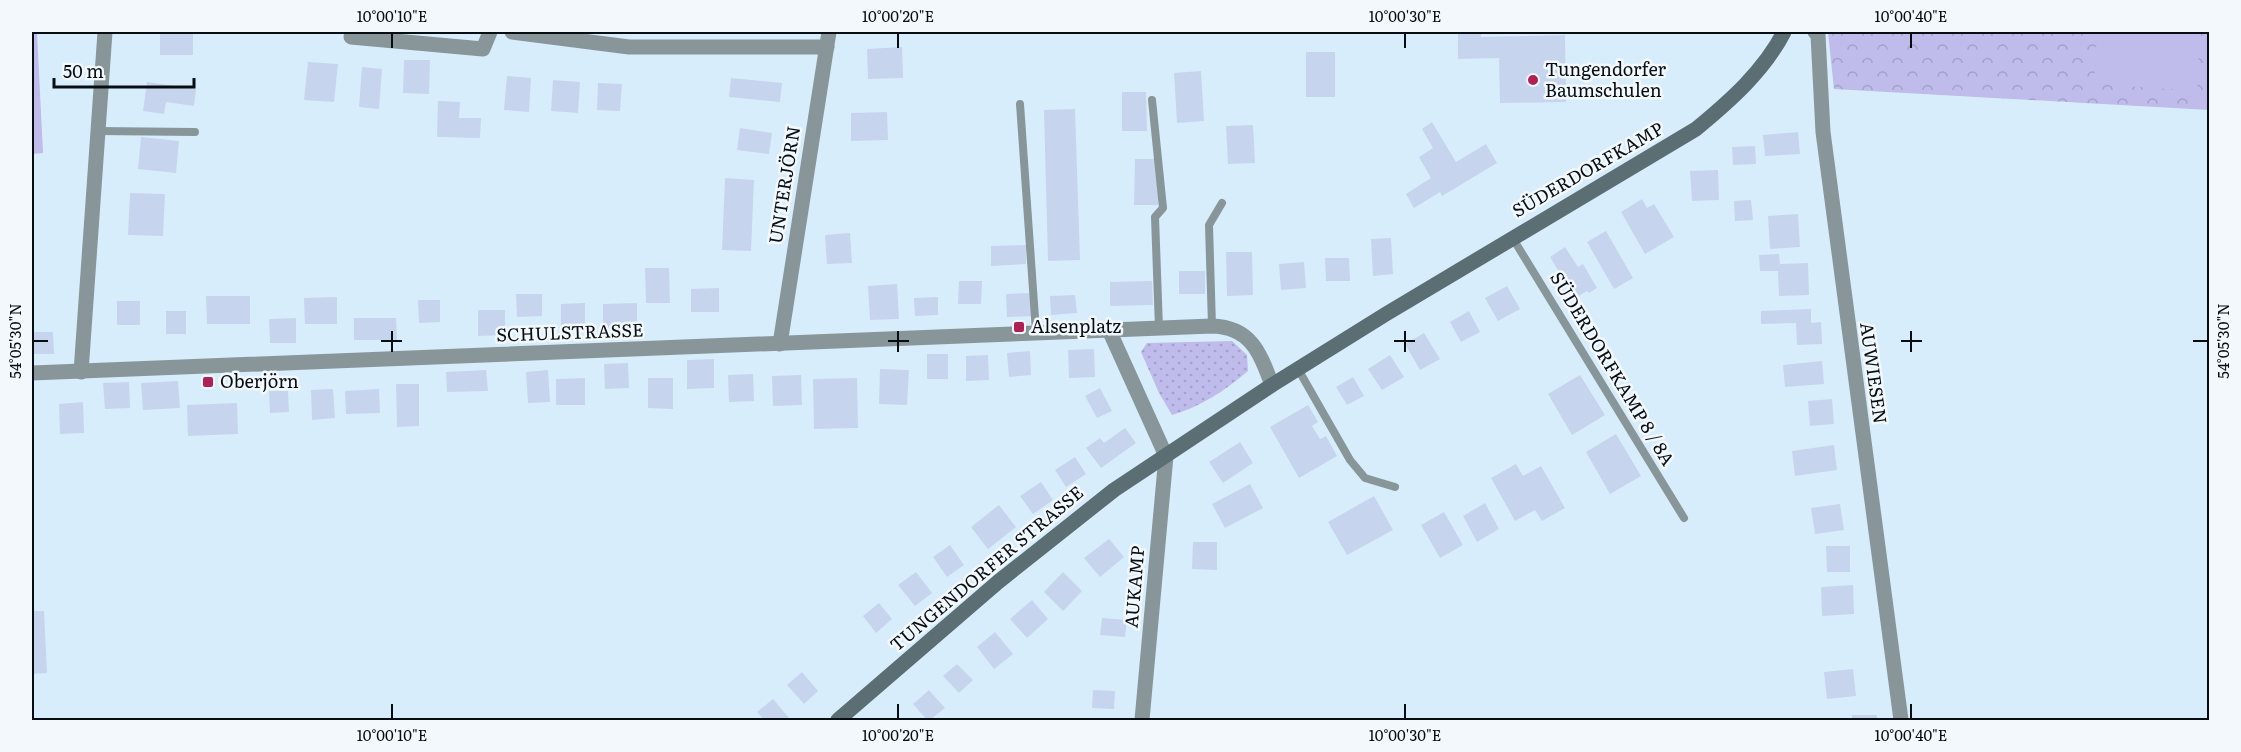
<svg xmlns="http://www.w3.org/2000/svg" width="2241" height="752" font-family="Literata,serif">
<defs>
<pattern id="grass-dots" width="8" height="8" patternUnits="userSpaceOnUse" patternTransform="scale(1.5)"><rect width="8" height="8" fill="#bfbbeb"/><path d="M2 2h.1M6 6h.1" fill="none" stroke="#a3a0c9" stroke-width="1.8" stroke-linecap="round"/></pattern>
<pattern id="forest-crowns" width="20" height="18" patternUnits="userSpaceOnUse" patternTransform="scale(1.5)"><rect width="20" height="18" fill="#bfbbeb"/><path d="M2 6a3 3 0 1 1 6 0M12 15a3 3 0 1 1 6 0" fill="none" stroke="#a3a0c9"/></pattern>
</defs>
<rect width="100%" height="100%" fill="#d8edfc"/>
<path fill="url(#grass-dots)" d="M 1232,341 L 1247,355 L 1248,371 C 1226,390 1200,407 1172,415 L 1159,393 L 1141,352 L 1147,343 Z"/>
<polygon fill="url(#forest-crowns)" points="1828,32 2209,32 2209,110 1834,89"/>
<g fill="#bfbbeb">
<polygon points="32,32 37,32 43,153 32,154"/>
<polygon points="2097,32 2200,32 2197,91 2094,84"/>
</g>
<g fill="#c7d4ed">
<rect x="160" y="32" width="33" height="23"/>
<polygon points="1458,32 1481,32 1481,37 1565,35 1566,102 1500,103 1499,58 1458,59"/>
<polygon points="902,47 903,78 868,79 867,49"/>
<rect x="1306" y="52" width="29" height="45"/>
<polygon points="404,60 430,60 429,94 403,93"/>
<polygon points="308,62 338,64 334,102 304,100"/>
<polygon points="362,67 382,69 379,109 359,107"/>
<polygon points="1201,71 1204,121 1177,123 1174,73"/>
<polygon points="507,76 531,78 529,112 504,110"/>
<polygon points="731,78 782,83 780,102 729,97"/>
<polygon points="553,80 580,82 578,113 551,111"/>
<polygon points="147,82 196,89 194,106 166,102 164,114 143,111"/>
<polygon points="598,83 622,84 620,111 597,110"/>
<polygon points="1122,92 1146,92 1147,131 1122,131"/>
<polygon points="438,101 460,102 459,118 481,118 480,138 437,137"/>
<polygon points="1075,109 1080,260 1048,261 1044,110"/>
<polygon points="887,112 888,140 851,141 851,113"/>
<polygon points="1432,122 1456,162 1486,144 1497,163 1442,196 1440,192 1414,208 1406,194 1431,178 1419,157 1433,148 1422,129"/>
<polygon points="1253,125 1255,163 1228,164 1226,126"/>
<polygon points="740,128 772,133 769,154 737,150"/>
<polygon points="1798,132 1800,154 1765,156 1763,135"/>
<polygon points="141,137 179,141 176,173 138,169"/>
<polygon points="1755,146 1756,164 1733,165 1732,147"/>
<polygon points="1135,159 1158,159 1158,205 1134,205"/>
<polygon points="1718,170 1719,200 1692,201 1690,171"/>
<polygon points="725,178 754,180 751,251 722,250"/>
<polygon points="130,193 165,194 163,236 128,235"/>
<polygon points="1642,199 1647,208 1654,204 1674,237 1645,254 1621,212"/>
<polygon points="1751,200 1753,220 1735,221 1734,201"/>
<polygon points="1798,214 1800,247 1770,249 1768,216"/>
<polygon points="1606,231 1633,278 1614,289 1587,242"/>
<polygon points="850,233 852,263 827,264 825,235"/>
<polygon points="1391,238 1393,274 1373,276 1371,239"/>
<polygon points="1026,245 1026,264 991,266 991,246"/>
<polygon points="1565,247 1578,267 1583,264 1597,288 1589,293 1587,291 1575,298 1550,257"/>
<polygon points="1226,252 1252,252 1253,295 1227,296"/>
<polygon points="1779,254 1780,264 1808,263 1809,295 1779,296 1778,271 1760,271 1759,255"/>
<polygon points="1325,258 1349,258 1350,281 1326,281"/>
<polygon points="1304,262 1306,288 1281,290 1279,264"/>
<polygon points="645,268 669,268 670,303 646,303"/>
<rect x="1179" y="271" width="26" height="23"/>
<polygon points="959,281 982,281 981,304 958,304"/>
<polygon points="1152,281 1153,305 1110,306 1110,282"/>
<polygon points="897,284 899,319 870,320 868,286"/>
<polygon points="1507,286 1520,309 1498,321 1485,298"/>
<polygon points="719,288 719,312 691,312 691,289"/>
<polygon points="1031,293 1033,316 1007,317 1006,294"/>
<polygon points="516,294 542,294 542,316 517,317"/>
<polygon points="1075,295 1077,313 1051,315 1050,296"/>
<polygon points="206,296 250,296 250,324 207,324"/>
<polygon points="337,297 337,324 305,324 304,298"/>
<polygon points="938,297 938,315 915,316 914,298"/>
<polygon points="418,300 440,300 440,322 419,323"/>
<rect x="117" y="301" width="23" height="24"/>
<polygon points="585,303 585,330 561,330 561,304"/>
<polygon points="637,303 637,329 603,329 603,304"/>
<polygon points="1811,309 1811,323 1821,322 1822,344 1797,345 1796,323 1761,324 1761,311"/>
<polygon points="478,310 505,310 505,335 478,336"/>
<rect x="166" y="311" width="20" height="23"/>
<polygon points="1469,311 1480,332 1461,342 1450,322"/>
<polygon points="296,318 296,343 270,343 269,319"/>
<polygon points="354,318 396,318 397,340 354,340"/>
<polygon points="32,332 53,332 54,354 32,354"/>
<polygon points="1424,333 1440,359 1420,370 1405,344"/>
<polygon points="1094,349 1095,377 1069,378 1068,350"/>
<polygon points="1030,351 1031,375 1009,377 1007,353"/>
<rect x="927" y="354" width="21" height="25"/>
<polygon points="988,355 989,380 966,381 966,356"/>
<polygon points="1390,355 1404,377 1382,390 1368,369"/>
<polygon points="714,359 714,388 687,389 687,360"/>
<polygon points="1822,361 1824,384 1785,387 1783,365"/>
<polygon points="628,363 629,388 605,389 604,364"/>
<polygon points="880,369 909,370 907,405 879,404"/>
<polygon points="486,370 488,391 447,392 446,372"/>
<polygon points="548,370 550,402 528,403 526,372"/>
<polygon points="753,374 754,401 729,402 728,375"/>
<polygon points="801,375 802,405 773,406 772,376"/>
<polygon points="1580,375 1605,415 1572,435 1548,394"/>
<polygon points="1353,377 1364,396 1347,405 1336,387"/>
<polygon points="585,378 585,405 556,405 556,379"/>
<polygon points="648,378 673,378 673,409 648,408"/>
<polygon points="857,378 858,428 814,429 813,379"/>
<polygon points="178,381 180,408 143,410 141,383"/>
<polygon points="129,382 130,408 105,409 103,383"/>
<polygon points="396,384 419,384 419,426 397,427"/>
<polygon points="1100,388 1112,411 1097,418 1085,396"/>
<polygon points="333,389 335,418 312,420 311,390"/>
<polygon points="379,389 380,413 346,414 345,391"/>
<polygon points="269,391 288,391 289,412 270,413"/>
<polygon points="1832,399 1834,424 1810,426 1808,401"/>
<polygon points="83,402 84,433 60,434 59,404"/>
<polygon points="237,403 238,434 188,436 187,405"/>
<polygon points="1308,405 1318,422 1312,426 1320,439 1326,436 1337,456 1299,478 1270,427"/>
<polygon points="1125,428 1136,443 1101,468 1086,448 1100,438 1104,443"/>
<polygon points="1616,434 1641,476 1610,494 1586,452"/>
<polygon points="1240,442 1253,463 1223,483 1209,462"/>
<polygon points="1834,445 1837,470 1795,476 1792,451"/>
<polygon points="1075,457 1086,474 1066,487 1055,470"/>
<polygon points="1516,464 1523,476 1541,466 1565,508 1542,521 1535,510 1515,521 1491,478"/>
<polygon points="1041,482 1053,500 1033,514 1020,496"/>
<polygon points="1250,484 1263,508 1225,528 1212,504"/>
<polygon points="1374,496 1393,530 1347,555 1328,522"/>
<polygon points="1485,503 1499,529 1477,542 1463,516"/>
<polygon points="1840,504 1844,530 1815,534 1811,508"/>
<polygon points="999,505 1016,527 988,549 971,527"/>
<polygon points="1444,512 1463,545 1440,558 1421,525"/>
<polygon points="1109,539 1124,557 1100,577 1084,558"/>
<polygon points="1193,542 1217,542 1217,570 1192,569"/>
<polygon points="950,545 964,565 947,577 933,557"/>
<polygon points="1826,546 1850,546 1850,572 1827,572"/>
<polygon points="916,572 932,593 915,606 898,585"/>
<polygon points="1063,572 1082,591 1063,611 1044,592"/>
<polygon points="1853,585 1854,614 1822,616 1821,587"/>
<polygon points="1032,600 1048,619 1027,638 1010,619"/>
<polygon points="879,603 892,619 876,633 863,616"/>
<polygon points="32,611 44,611 47,673 32,674"/>
<polygon points="1102,618 1127,620 1125,637 1100,635"/>
<polygon points="995,632 1013,654 994,669 977,647"/>
<polygon points="957,664 973,680 959,693 943,676"/>
<polygon points="1853,669 1856,696 1827,699 1824,672"/>
<polygon points="802,672 818,691 804,704 787,685"/>
<polygon points="929,690 945,708 930,720 927,720 913,704"/>
<polygon points="1093,690 1115,691 1114,709 1092,708"/>
<polygon points="773,699 790,719 788,720 764,720 757,712"/>
<rect x="1852" y="715" width="25" height="5"/>
</g>
<g fill="none" stroke-linecap="round" stroke-linejoin="round">
<g stroke="#889699" stroke-width="8">
<polyline points="1152,100 1163,208 1155,217 1159,328"/>
<polyline points="1020,104 1036,332"/>
<polyline points="98,131 195,132"/>
<polyline points="1512,237 1684,518"/>
<polyline points="1212,326 1209,225 1222,203"/>
<polyline points="1298,369 1350,460 1365,478 1395,487"/>
</g>
<g stroke="#889699" stroke-width="15">
<polyline points="512,32 629,47 827,47"/>
<polyline points="1815,32 1818,35 1823,132 1901,720"/>
<polyline points="351,37 483,49 490,32"/>
<polyline points="1109,330 1166,456 1142,720"/>
<polyline points="780,344 829,32"/>
<polyline points="81,372 105,32"/>
<path d="M 32,373 L 1212,326 C 1251,327 1260,353 1272,385"/>
</g>
<path stroke="#5a6e73" stroke-width="15" d="M 838,720 L 998,582 L 1114,490 L 1272,385 L 1386,314 L 1696,129 C 1730,101 1764,71 1784,32"/>
</g>
<path fill="none" stroke="#060e14" stroke-width="2" d="M 392,33 L 392,48M 898,33 L 898,48M 1405,33 L 1405,48M 1911,33 L 1911,48M 392,331 L 392,352M 898,331 L 898,352M 1405,331 L 1405,352M 1911,331 L 1911,352M 33,341 L 48,341M 381,341 L 402,341M 888,341 L 909,341M 1394,341 L 1415,341M 1901,341 L 1922,341M 2193,341 L 2208,341M 392,704 L 392,719M 898,704 L 898,719M 1405,704 L 1405,719M 1911,704 L 1911,719"/>
<g fill="#b02055" stroke="#f3f8fc" stroke-width="2">
<circle cx="1533" cy="80" r="6"/>
<rect x="1013" y="321" width="12" height="12" rx="3"/>
<rect x="202" y="376" width="12" height="12" rx="3"/>
</g>
<g text-anchor="middle" stroke-width="5" stroke-linejoin="round" paint-order="stroke">
<g font-size="18" fill="#060e14" stroke="#f3f8fc" text-anchor="start">
<text x="1545" y="76">Tungendorfer<tspan x="1545" dy="21">Baumschulen</tspan></text>
<text x="1031" y="333">Alsenplatz</text>
<text x="220" y="388">Oberjörn</text>
</g>
<g font-size="18" fill="#060e14" stroke="#f3f8fc">
<text transform="translate(1588 170) rotate(-30)" y="6">SÜDERDORFKAMP</text>
<text transform="translate(785 185) rotate(-81)" y="6">UNTERJÖRN</text>
<text transform="translate(570 333) rotate(-2)" y="6">SCHULSTRASSE</text>
<text transform="translate(1612 369) rotate(59)" y="6">SÜDERDORFKAMP 8 / 8A</text>
<text transform="translate(1873 373) rotate(82)" y="6">AUWIESEN</text>
<text transform="translate(987 569) rotate(-40)" y="6">TUNGENDORFER STRASSE</text>
<text transform="translate(1135 587) rotate(-85)" y="6">AUKAMP</text>
</g>
</g>
<rect width="2241" height="752" fill="none" stroke="#f3f8fc" stroke-width="66"/>
<path d="M54 78v9h140v-9" fill="none" stroke="#060e14" stroke-width="3"/>
<text x="63" y="78" font-size="18" fill="#060e14" stroke="#f3f8fc" stroke-width="4.5" paint-order="stroke">50 m</text>
<rect x="33" y="33" width="2175" height="686" fill="none" stroke="#060e14" stroke-width="2"/>
<g font-size="15" text-anchor="middle" fill="#060e14">
<text x="392" y="22">10°00'10"E</text>
<text x="898" y="22">10°00'20"E</text>
<text x="1405" y="22">10°00'30"E</text>
<text x="1911" y="22">10°00'40"E</text>
<text transform="translate(16 341) rotate(-90)" y="5">54°05'30"N</text>
<text transform="translate(2224 341) rotate(-90)" y="5">54°05'30"N</text>
<text x="392" y="741">10°00'10"E</text>
<text x="898" y="741">10°00'20"E</text>
<text x="1405" y="741">10°00'30"E</text>
<text x="1911" y="741">10°00'40"E</text>
</g>
</svg>
